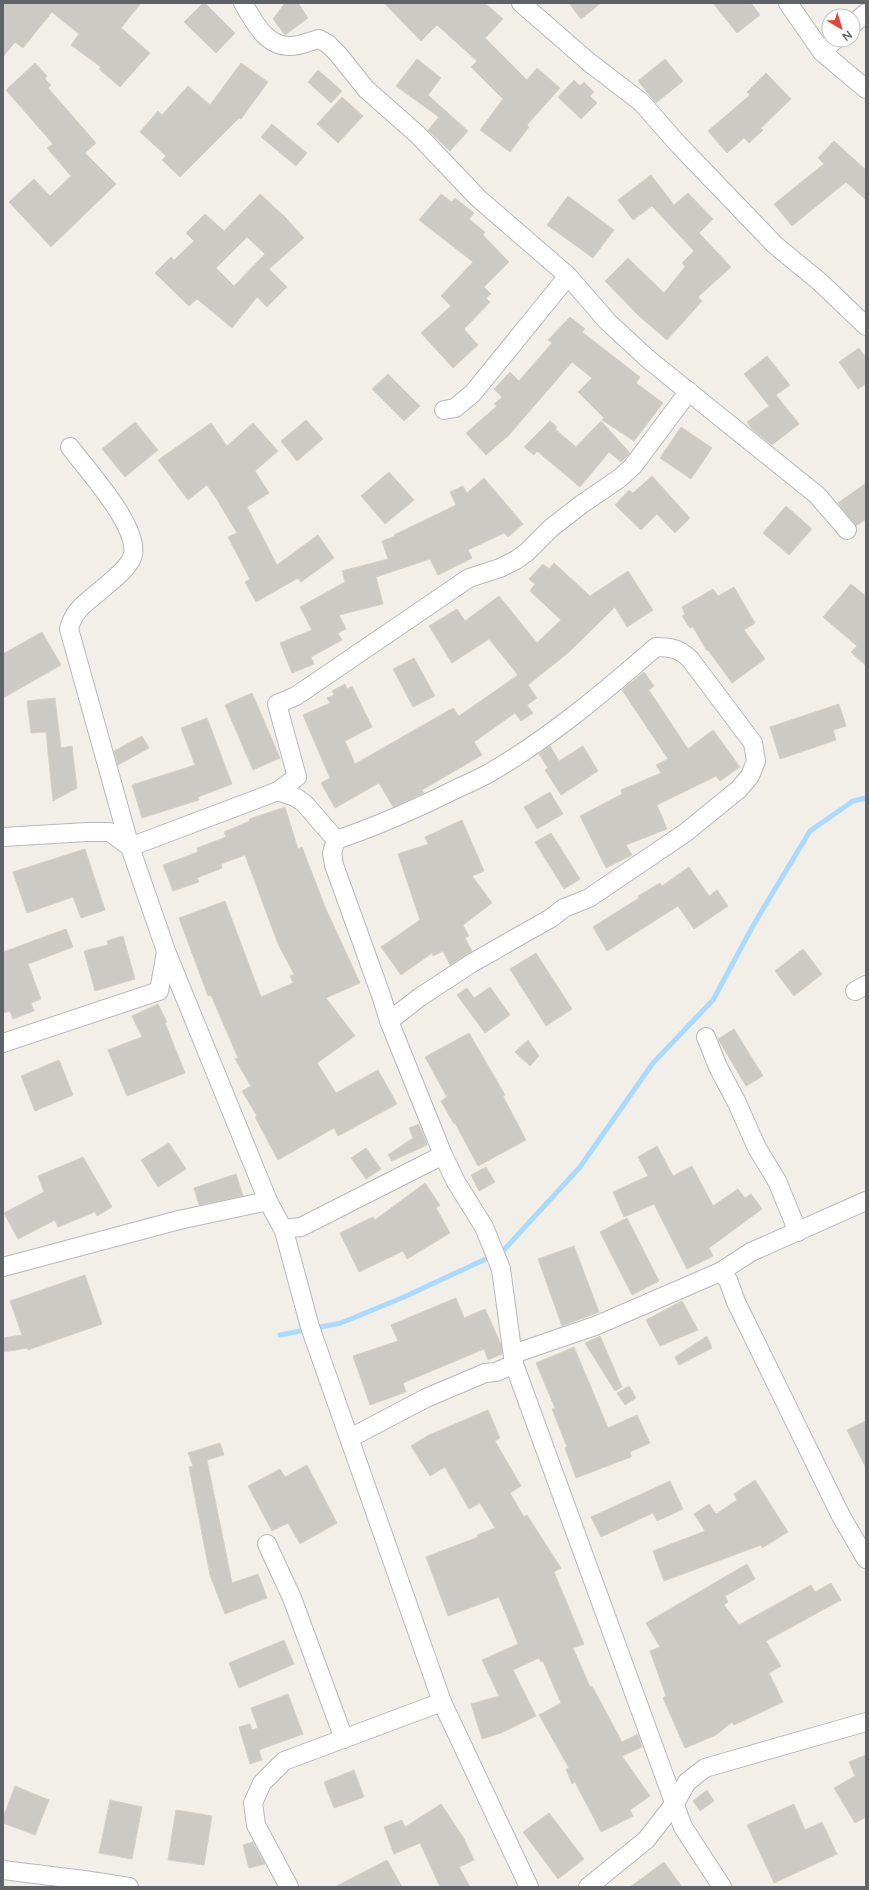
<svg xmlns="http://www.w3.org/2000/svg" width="869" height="1890" font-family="'Varela Round',sans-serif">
<rect width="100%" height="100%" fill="#f1efe8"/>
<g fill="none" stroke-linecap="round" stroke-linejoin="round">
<polyline stroke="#aadaff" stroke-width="5" points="280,1335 341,1323 404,1297 503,1251 580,1167 653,1063 713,1000 754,924 810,831 853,801 866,798"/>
</g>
<g fill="#cccac5" stroke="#d6d1c6" fill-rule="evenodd">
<polygon points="3,3 141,3 121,28 150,53 120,87 99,69 101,67 71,45 79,34 52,12 23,48 15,42 3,57"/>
<polygon points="203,3 205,3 235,33 216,53 184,22"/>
<polygon points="285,3 298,3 308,18 285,35 273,19"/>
<polygon points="384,3 485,3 503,19 485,38 527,80 537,68 560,88 527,125 529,127 510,152 480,130 503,99 471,67 477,61 437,25 421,41"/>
<polygon points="569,3 601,3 581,19"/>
<polygon points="713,3 751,3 760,15 737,33"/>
<polygon points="417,59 441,78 428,95 468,131 450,151 428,130 439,117 396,86"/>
<polygon points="665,59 683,81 656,103 638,81"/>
<polygon points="35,63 47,76 45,79 51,85 48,88 96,143 85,153 116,184 51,247 9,202 34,179 50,196 71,176 47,148 53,144 6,90"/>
<polygon points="241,63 268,82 241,119 239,118 180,177 162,160 166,156 140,132 158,111 162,115 188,86 210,105"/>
<polygon points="318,70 342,91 331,103 308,82"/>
<polygon points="766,73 791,99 761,128 763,130 749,143 744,138 727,153 708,131 750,95 747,92"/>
<polygon points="574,80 580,86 584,82 594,92 590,96 597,103 581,119 558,97"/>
<polygon points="342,97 363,116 338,143 317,124"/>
<polygon points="272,124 307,153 296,166 261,137"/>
<polygon points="834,141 866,170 866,200 846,182 792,226 774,204 824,164 818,158"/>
<polygon points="651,175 674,205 688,193 713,219 699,233 731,267 698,297 702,301 667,340 639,316 605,281 628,258 664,293 685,267 682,263 694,251 652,206 633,220 618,200"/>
<path d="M 260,194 L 285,217 L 304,238 L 269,269 L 287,287 L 267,307 L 257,297 L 232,328 L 197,299 L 189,306 L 155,273 L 171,257 L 174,260 L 194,241 L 186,233 L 205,214 L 224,231 ZM 247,237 L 265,254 L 234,286 L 216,268 Z"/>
<polygon points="441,194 452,202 455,198 474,213 469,219 485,232 483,235 509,262 484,287 491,294 486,298 490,302 464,329 478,345 453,368 421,333 451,306 441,296 473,262 419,220"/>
<polygon points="568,196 614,230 593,258 547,225"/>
<polygon points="570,317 585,329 582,332 640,377 636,383 663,403 634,441 602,420 604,418 578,392 592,378 572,362 509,435 486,455 466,433 497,406 494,404 502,397 494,389 510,372 519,381 552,343 548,340"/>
<polygon points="859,348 866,358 866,384 858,389 839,362"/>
<polygon points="767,356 790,385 776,395 799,424 772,445 753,430 747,422 769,406 744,374"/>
<polygon points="388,374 420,406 404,421 372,389"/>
<polygon points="306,420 323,439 297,461 281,441"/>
<polygon points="550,421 557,427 555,429 576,447 601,421 630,453 621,462 609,452 580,487 537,451 534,455 524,447"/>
<polygon points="135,422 158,450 125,477 102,449"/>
<polygon points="211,423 227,446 253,423 278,451 255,471 269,493 247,507 277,565 318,535 334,558 301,582 298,578 256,602 245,582 250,579 228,537 237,533 216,498 207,485 188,500 158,460"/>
<polygon points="681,427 712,448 691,479 660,458"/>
<polygon points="389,472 414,500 385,524 361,496"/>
<polygon points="652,476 690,518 675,533 657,514 641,530 615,505 629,490 633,493"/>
<polygon points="484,478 523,524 508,537 504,533 468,550 472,558 438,575 430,559 376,577 383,604 339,615 346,629 338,633 342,640 311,657 314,664 292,673 280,643 312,630 300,607 345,582 342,571 388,559 382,541 395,536 394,535 456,505 450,492 463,486 467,493"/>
<polygon points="866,483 866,519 856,526 838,503"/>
<polygon points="786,506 812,529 789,555 763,533"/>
<polygon points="554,563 590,596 628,571 653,610 627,627 615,607 569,652 528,685 537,698 527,705 533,713 521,721 515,713 474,742 482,755 422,790 424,793 393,807 379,783 335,808 321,783 330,778 303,715 330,703 327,698 334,695 332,691 345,684 347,689 352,686 372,727 345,741 355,764 453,708 459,716 518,675 489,639 452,663 429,626 457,609 465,621 499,596 537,643 561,620 530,591 535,584 529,579 543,564 549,569"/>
<polygon points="851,584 866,596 866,666 851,652 857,646 823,617"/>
<polygon points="734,587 755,623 744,630 765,659 732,683 708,650 707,651 693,627 690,628 682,616 685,614 682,607 713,589 718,596"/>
<polygon points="42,632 61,665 3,698 3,654"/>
<polygon points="414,658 435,696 413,707 393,669"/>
<polygon points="644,672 654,686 649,690 688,749 713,730 740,767 720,781 716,776 657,805 667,829 626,845 632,855 606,868 580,816 622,794 621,790 661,773 656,765 668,759 622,690"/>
<polygon points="252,693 280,758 253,770 225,705"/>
<polygon points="55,698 61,748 72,746 77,788 53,801 46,732 31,733 27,701"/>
<polygon points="839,704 846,726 833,730 836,740 780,759 770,727"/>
<polygon points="207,718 232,784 198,797 199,800 142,818 132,785 195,765 181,728"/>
<polygon points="142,736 149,748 118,765 114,751"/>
<polygon points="550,746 559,761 583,746 598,771 561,795 545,770 548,768 539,754"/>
<polygon points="550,792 563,814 537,829 524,807"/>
<polygon points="285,807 298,849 302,847 325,907 360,983 326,998 355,1036 317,1063 336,1093 378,1070 397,1104 338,1136 334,1128 278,1160 255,1117 257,1116 242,1091 251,1086 235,1059 238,1058 211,995 208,996 179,918 225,901 261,997 293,983 290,976 294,974 278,944 245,855 221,864 222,868 197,878 199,882 173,891 163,865 198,852 197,848 226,837 224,832 250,821 249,819"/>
<polygon points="462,820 484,871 472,876 492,903 463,925 469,936 465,938 472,951 450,965 443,951 433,956 432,953 401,975 381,947 420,920 398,854 428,844 425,837"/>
<polygon points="551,833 580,879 564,889 535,842"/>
<polygon points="85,849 105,910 81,918 73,897 27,913 13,872"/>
<polygon points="689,867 709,896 717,890 728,906 694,929 678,906 607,951 593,927 639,898 638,896 660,883 662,886"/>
<polygon points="66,929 73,947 28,964 41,999 31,1003 34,1011 13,1019 10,1011 3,1013 3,952"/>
<polygon points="123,936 135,979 95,991 84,951 108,945 107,941"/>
<polygon points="803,949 822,974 794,996 775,971"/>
<polygon points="536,953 572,1009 546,1026 510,969"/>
<polygon points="490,987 510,1015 485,1033 457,995 467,988 474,998"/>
<polygon points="158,1004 167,1022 165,1023 185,1073 127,1096 108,1050 142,1037 132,1016"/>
<polygon points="734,1029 763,1076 746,1086 718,1039"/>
<polygon points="469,1033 505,1095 503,1096 526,1140 478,1166 455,1123 454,1124 441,1101 447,1097 425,1057"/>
<polygon points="528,1040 539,1056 530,1066 515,1052"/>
<polygon points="59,1060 73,1095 35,1111 21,1076"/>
<polygon points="419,1124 427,1145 392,1161 388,1155 413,1138 409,1128"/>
<polygon points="169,1143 186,1169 158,1187 141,1160"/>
<polygon points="657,1146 673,1176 692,1166 713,1206 738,1189 745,1198 751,1194 762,1209 709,1248 713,1256 687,1269 654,1204 624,1217 613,1192 648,1176 638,1157"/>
<polygon points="366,1148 381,1169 366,1179 351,1158"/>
<polygon points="83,1157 112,1207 97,1216 95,1212 58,1227 55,1220 18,1239 4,1213 44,1192 38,1176"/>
<polygon points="486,1167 495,1182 479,1191 471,1175"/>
<polygon points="236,1174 243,1196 199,1205 194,1188"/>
<polygon points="425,1183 440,1205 436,1208 450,1233 407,1259 403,1251 359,1272 340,1233 373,1217 375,1220"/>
<polygon points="627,1218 659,1281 632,1295 600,1232"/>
<polygon points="574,1246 599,1312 562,1326 538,1259"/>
<polygon points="85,1275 102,1324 28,1350 27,1348 3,1352 3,1338 22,1335 10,1301"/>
<polygon points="456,1298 464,1318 485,1309 501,1344 502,1354 488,1360 484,1349 403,1383 406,1392 370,1405 353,1356 398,1341 391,1325"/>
<polygon points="682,1301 698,1330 660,1346 646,1320"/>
<polygon points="600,1336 622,1387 615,1391 585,1343"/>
<polygon points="707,1336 712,1348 679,1365 675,1357"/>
<polygon points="574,1347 608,1428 637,1415 650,1443 630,1452 631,1457 576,1478 565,1448 567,1447 552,1409 555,1408 536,1363"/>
<polygon points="629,1386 636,1398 625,1405 617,1393"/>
<polygon points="488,1410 500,1438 495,1441 521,1486 510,1493 524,1517 527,1515 561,1568 554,1572 584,1644 573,1648 590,1687 592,1686 622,1742 638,1734 642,1747 622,1756 650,1796 630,1810 633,1816 601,1832 575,1782 572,1784 566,1769 569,1768 539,1715 561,1703 543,1661 541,1662 539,1658 513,1670 536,1716 501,1733 482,1739 471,1704 499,1696 482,1660 518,1644 499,1597 448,1616 426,1557 478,1537 477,1535 495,1528 480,1503 469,1509 445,1467 430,1476 411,1446 429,1435"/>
<polygon points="866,1421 866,1468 847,1430"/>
<polygon points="220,1443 224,1455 207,1460 232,1583 258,1574 267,1598 225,1614 210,1575 189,1467 193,1466 188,1453"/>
<polygon points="307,1465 337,1523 300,1544 288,1523 272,1531 248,1486 280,1469 285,1477"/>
<polygon points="755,1480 788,1532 762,1548 761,1545 664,1581 653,1551 705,1531 694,1514 709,1504 716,1514 737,1500 734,1494"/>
<polygon points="670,1481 683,1509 657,1521 653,1513 601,1537 591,1517"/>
<polygon points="747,1564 755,1579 725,1596 728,1602 724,1605 739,1625 811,1585 815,1592 831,1583 841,1600 766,1641 781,1666 769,1673 783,1702 734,1725 732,1722 716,1735 685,1748 663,1698 666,1696 650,1651 660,1647 646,1623"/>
<polygon points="284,1640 294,1664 239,1688 229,1663"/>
<polygon points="288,1694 303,1734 259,1750 262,1760 250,1764 239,1727 250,1724 252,1730 258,1728 251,1708"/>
<polygon points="866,1755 866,1817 855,1823 834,1788 855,1776 849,1762"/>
<polygon points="354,1770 364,1797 334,1808 324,1782"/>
<polygon points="15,1786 49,1800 35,1835 3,1823 3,1818"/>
<polygon points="707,1790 714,1801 700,1811 693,1801"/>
<polygon points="110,1800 142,1807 132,1859 99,1853"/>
<polygon points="441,1804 463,1837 474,1860 459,1867 470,1887 440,1887 420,1843 394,1854 384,1827 402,1820 405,1827"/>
<polygon points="794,1804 805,1830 822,1822 837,1854 774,1883 747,1825"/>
<polygon points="176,1810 212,1816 204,1865 168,1860"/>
<polygon points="549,1813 584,1859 558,1879 523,1832"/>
<polygon points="253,1842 265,1864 249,1868 243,1845"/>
<polygon points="387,1860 402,1887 335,1887"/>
<polygon points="664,1862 682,1887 630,1887"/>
</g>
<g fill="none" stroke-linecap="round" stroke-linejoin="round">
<defs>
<g id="street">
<path d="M 243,3 C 254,22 266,47 291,46 C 300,46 310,41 319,39 L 328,44 L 338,54 L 366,89 L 418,135 L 478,198 L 568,276 L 608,322 L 648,359 L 817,495 L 847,530"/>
<polyline points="521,3 590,63 641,102 678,144 775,245 820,282 866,326"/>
<polyline points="788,3 822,52 835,40"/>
<polyline points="853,24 866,13"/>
<polyline points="822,52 866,89"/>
<polyline points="444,410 455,408 473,393 568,276"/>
<path d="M 70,447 C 87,470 138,525 133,554 C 131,567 111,581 101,590 C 86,603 74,609 69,629 L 130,847 L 166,951 L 268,1201 L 284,1231 L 291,1228 L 301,1227 L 443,1155 L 456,1182 L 484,1227 L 501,1269 L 514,1364 L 683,1827 L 722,1887"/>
<path d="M 278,791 L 295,797 L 304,803 L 336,840 C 375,827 411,811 448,793 C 462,786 477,780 491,772 C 551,737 604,692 656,647 C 671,647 680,649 690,659 L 753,743 L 756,761 L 750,776 L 739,789 L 685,833 L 614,881 L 589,898 L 564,908 L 551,918 L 472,963 L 420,997 L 389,1021"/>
<polyline points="3,837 87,832 110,832 130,847 278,791 297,777 277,704 296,696 469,578 500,568 516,560 527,552 551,528 582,504 620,478 633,466 689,391"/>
<polyline points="336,840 332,853 334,865 382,998 389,1021 443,1155"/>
<polyline points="855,991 866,985"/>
<polyline points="706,1037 718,1067 737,1103 757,1148 777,1181 798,1232"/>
<polyline points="3,1043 159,991 166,952"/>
<polyline points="866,1201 751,1252 720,1272 728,1280 736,1302 841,1516 866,1559"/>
<polyline points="284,1231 310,1327 442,1702 529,1887"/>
<polyline points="3,1267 179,1220 268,1201"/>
<polyline points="513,1354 595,1326 720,1272"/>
<polyline points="350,1438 426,1398 485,1373 496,1372 514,1364"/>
<polyline points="267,1544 292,1598 344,1739"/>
<polyline points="3,1870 84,1880 129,1887"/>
<polyline points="289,1887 256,1825 253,1803 262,1783 284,1761 442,1702"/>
<polyline points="588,1887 646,1840 675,1803 687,1782 705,1768 866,1722"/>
</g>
</defs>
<use href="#street" stroke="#b5b8bc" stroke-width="20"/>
<use href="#street" stroke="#fff" stroke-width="18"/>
</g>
<rect width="869" height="1890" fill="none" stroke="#5f6368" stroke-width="8"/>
<g transform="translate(841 28) rotate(142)"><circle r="19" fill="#ffffff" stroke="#bfc1c3"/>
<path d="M0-3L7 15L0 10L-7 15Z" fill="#ea4335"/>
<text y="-6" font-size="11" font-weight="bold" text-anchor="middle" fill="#5f6368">N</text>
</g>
</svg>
